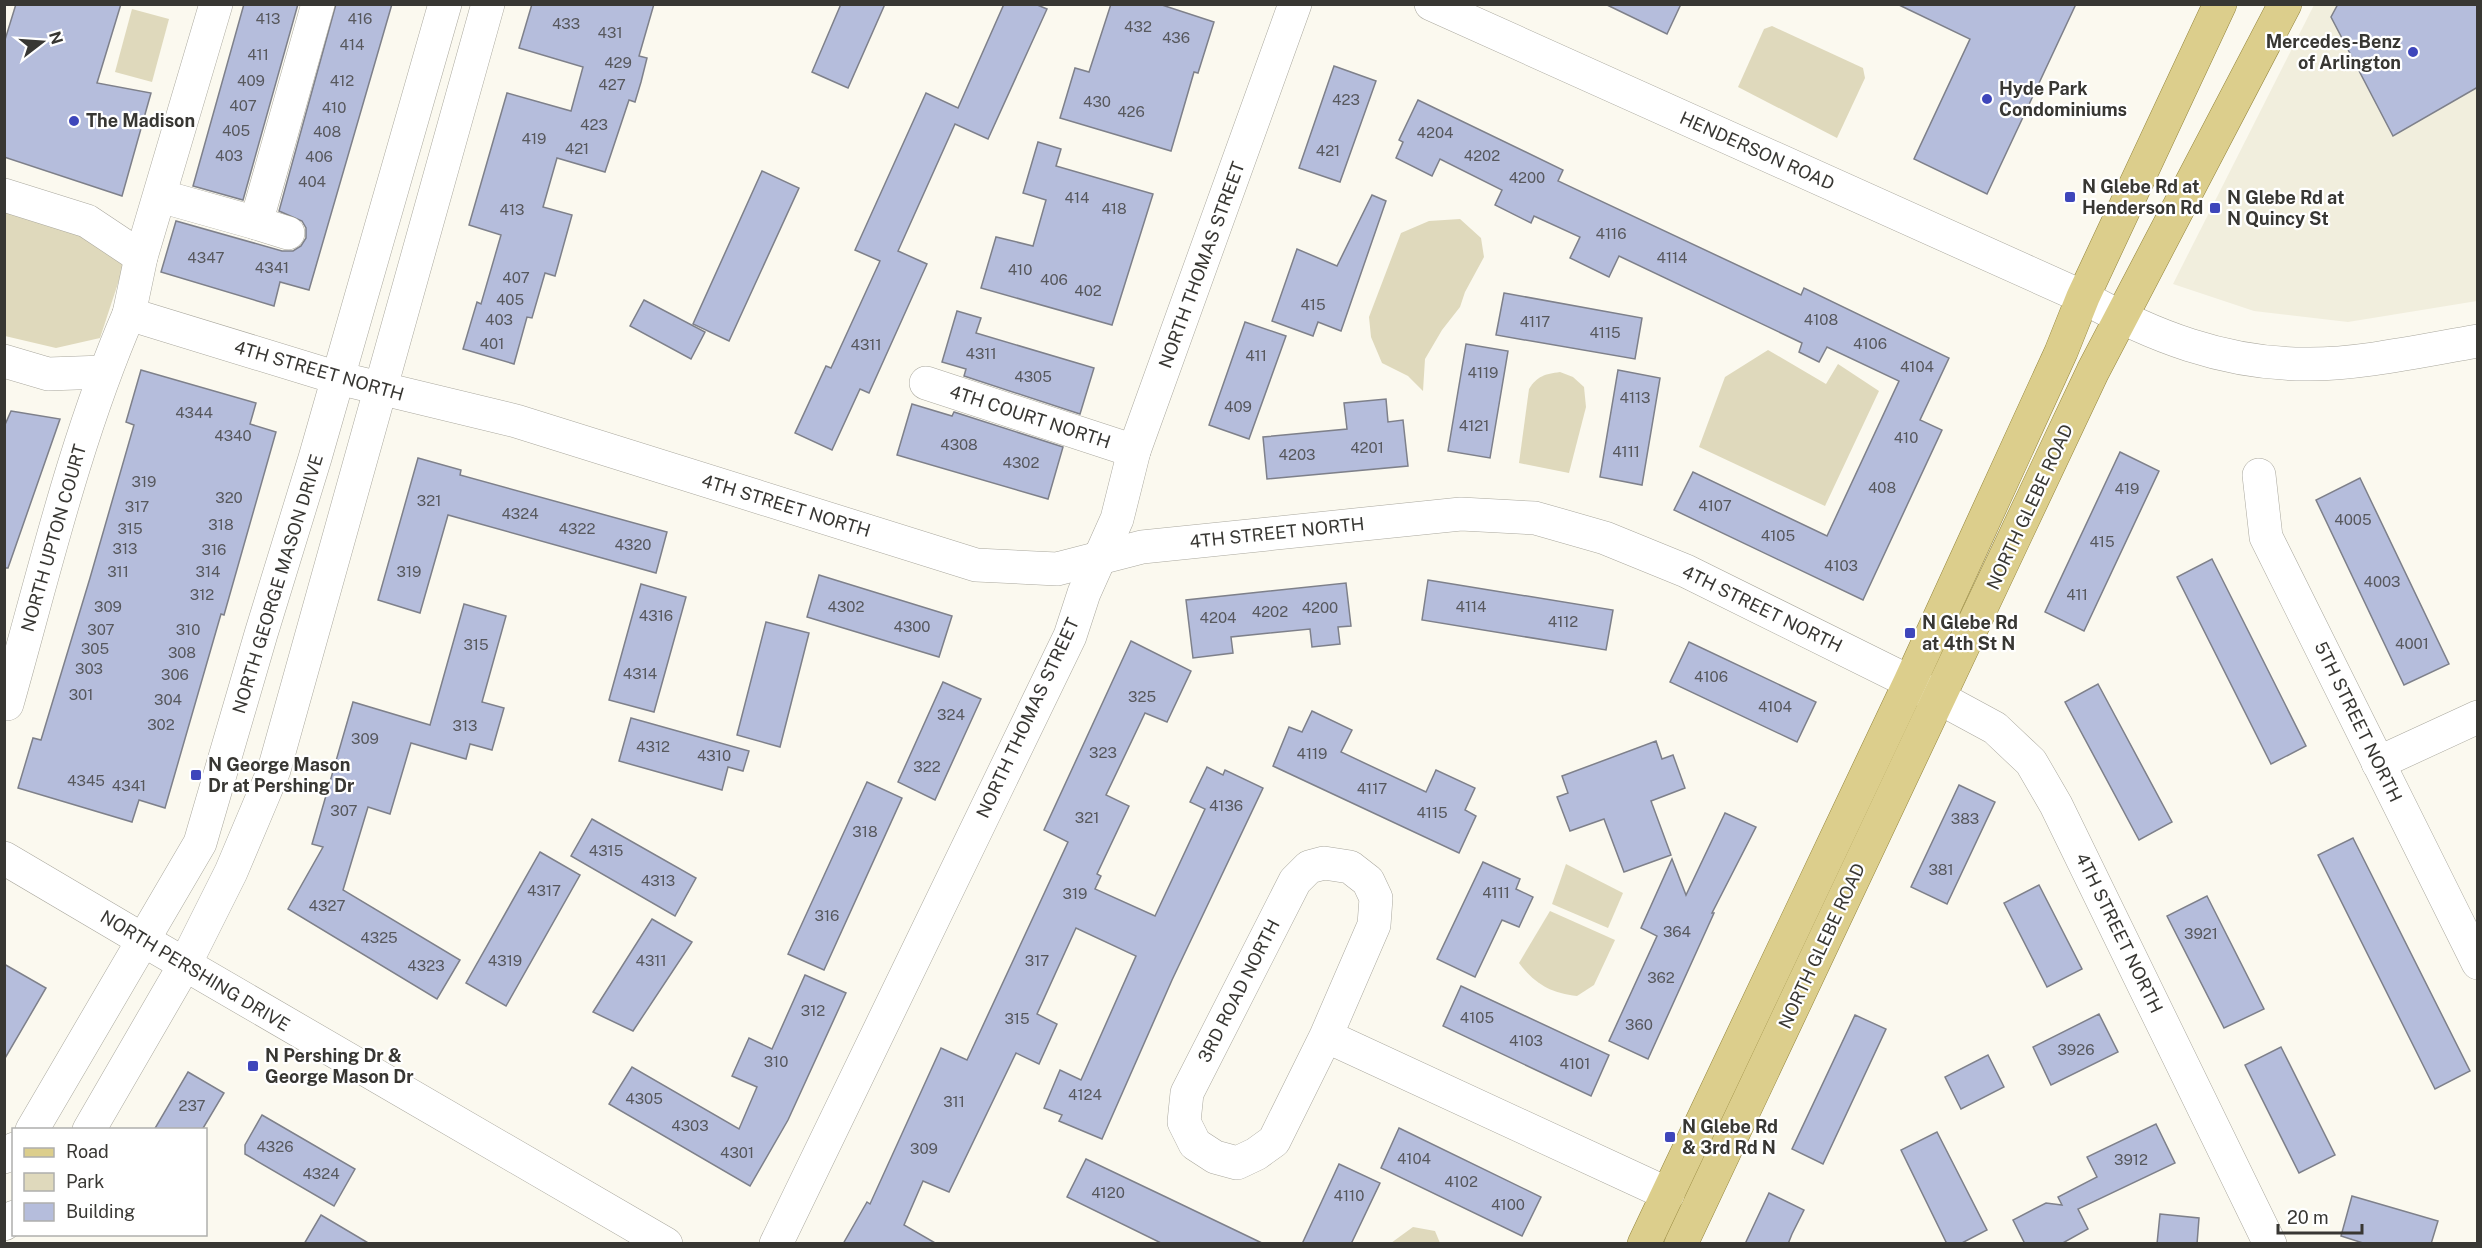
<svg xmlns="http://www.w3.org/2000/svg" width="2482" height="1248" font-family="'Public Sans',sans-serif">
<rect width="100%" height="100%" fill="#fbf9ef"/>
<polygon fill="#f1eedd" points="2314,5 2477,5 2477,301 2348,322 2254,311 2173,284"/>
<g fill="#dfd9bc">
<polygon points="132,9 169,19 152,82 115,72"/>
<polygon points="1772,26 1863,68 1865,78 1837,138 1738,87 1764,29"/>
<polygon points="4,200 127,256 100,338 56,348 5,336"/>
<polygon points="1460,219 1481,238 1484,257 1465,292 1460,307 1442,330 1425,359 1423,391 1408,376 1382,363 1371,337 1369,317 1401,233 1429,221"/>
<polygon points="1768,350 1826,384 1838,364 1879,391 1825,506 1699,447 1725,377"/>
<path d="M 1560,372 L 1573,377 L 1584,387 L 1586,407 L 1569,473 L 1519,463 L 1529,389 C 1537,376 1545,374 1560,372 Z"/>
<polygon points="1566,864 1623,893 1608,928 1552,904"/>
<path d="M 1550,911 L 1615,940 L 1594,985 L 1577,996 C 1551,993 1535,984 1519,963 Z"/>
<polygon points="1413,1227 1435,1231 1440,1243 1391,1243"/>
</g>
<g fill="#b5bddc" stroke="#7e808a" stroke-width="1.5">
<polygon points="16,4 121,4 97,83 151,93 122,196 4,157 4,43"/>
<polygon points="244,4 298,4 243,200 193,186"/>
<polygon points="336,4 392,4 309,290 280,282 274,306 161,272 176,221 282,251 293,251 301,246 306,238 306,228 302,221 279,211"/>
<polygon points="532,4 654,4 639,56 647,58 641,82 635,102 629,100 605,172 557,158 543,207 572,215 555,276 545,273 532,318 527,317 514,364 463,349 477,302 481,304 501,235 469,225 507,93 571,111 583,67 519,48"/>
<polygon points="841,4 885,4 848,88 812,72"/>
<polygon points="1004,4 1035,4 1047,9 988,139 955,124 898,251 927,264 869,393 860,389 832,450 795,433 826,366 831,368 880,261 855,250 926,93 958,108"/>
<polygon points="1111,4 1159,4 1214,22 1198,73 1194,72 1171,151 1060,118 1075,68 1089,72"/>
<polygon points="1605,4 1681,4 1667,34"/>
<polygon points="1897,4 2076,4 1987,194 1914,159 1970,39"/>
<polygon points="2338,4 2478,4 2478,87 2393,136 2331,17"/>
<polygon points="1334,66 1376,81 1340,182 1299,168"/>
<polygon points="1418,100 1563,170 1558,181 1801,295 1804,288 1949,358 1920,420 1942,430 1863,600 1674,510 1693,472 1827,536 1899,381 1827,347 1819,362 1799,352 1802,343 1619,256 1609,277 1570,258 1580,237 1534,216 1531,223 1495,205 1502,190 1440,159 1432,176 1396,158 1403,142 1399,140"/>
<polygon points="1038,142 1061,149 1056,166 1153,194 1112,325 981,288 996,237 1033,246 1046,200 1023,193"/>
<polygon points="762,171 799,188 729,341 693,324"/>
<polygon points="1372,195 1386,201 1341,331 1318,322 1313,336 1272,321 1297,249 1337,266"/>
<polygon points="1504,293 1642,318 1635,359 1496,335"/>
<polygon points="644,300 705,332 691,359 630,326"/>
<polygon points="957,311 981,318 976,333 1094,368 1080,414 964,376 966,369 942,362"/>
<polygon points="1245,322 1286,336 1249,439 1209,425"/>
<polygon points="1466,344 1508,351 1490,458 1448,451"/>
<polygon points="141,370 256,403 250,424 276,432 224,615 221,614 165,808 139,800 132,822 18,788 33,738 41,740 90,578 134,425 126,422"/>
<polygon points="1618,370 1660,378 1642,485 1600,477"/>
<polygon points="1386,399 1388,422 1403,420 1408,466 1267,479 1263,437 1347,429 1344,403"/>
<polygon points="912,404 952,416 954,412 1063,447 1048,499 897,455"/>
<polygon points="11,411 60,419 8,568 4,568 4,427"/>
<polygon points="2120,452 2159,471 2084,631 2045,612"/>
<polygon points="418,458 461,470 460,475 667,532 656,573 448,515 420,613 378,600"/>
<polygon points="2360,478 2449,664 2404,685 2316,500"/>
<polygon points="2212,559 2306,746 2271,764 2177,577"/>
<polygon points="819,575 952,616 939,657 807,617"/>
<polygon points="1428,580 1613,610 1606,650 1422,620"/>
<polygon points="1346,583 1351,626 1338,627 1340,644 1312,647 1310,629 1231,637 1233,653 1193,658 1186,600"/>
<polygon points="641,584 686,597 654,712 609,700"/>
<polygon points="464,604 506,616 482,702 504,708 492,750 470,744 466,759 411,743 390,814 368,807 343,890 460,960 437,999 288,909 323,847 312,844 353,702 430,725"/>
<polygon points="766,622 809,633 780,747 737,735"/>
<polygon points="1131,641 1191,671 1167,722 1145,713 1106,795 1129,806 1097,874 1101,876 1095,889 1155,916 1205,809 1190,802 1207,767 1223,775 1225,770 1263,788 1172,980 1102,1139 1059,1121 1062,1115 1044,1108 1060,1070 1081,1080 1136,956 1076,928 1037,1014 1057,1024 1039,1064 1016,1053 949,1192 923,1181 904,1225 937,1244 843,1244 867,1202 870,1204 941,1048 967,1060 1068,842 1044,830"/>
<polygon points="1689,642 1816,702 1797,742 1670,682"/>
<polygon points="943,682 981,699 935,800 898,782"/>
<polygon points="2098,684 2172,822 2139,840 2065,702"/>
<polygon points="1312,711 1352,730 1341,752 1426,792 1436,770 1475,788 1465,810 1476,816 1459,853 1273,766 1289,727 1302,732"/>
<polygon points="631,718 749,751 743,771 728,767 722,790 619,761"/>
<polygon points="1656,741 1662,759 1673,755 1685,788 1651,801 1671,855 1624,872 1604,819 1570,831 1557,797 1568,793 1562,776"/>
<polygon points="867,782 902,798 824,970 788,954"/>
<polygon points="1959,785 1995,802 1947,904 1911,887"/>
<polygon points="1725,813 1756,827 1712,913 1714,913 1648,1059 1609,1041 1657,936 1641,928 1672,859 1686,895"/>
<polygon points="592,819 696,878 675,916 571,856"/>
<polygon points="2353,838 2470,1071 2435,1089 2318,855"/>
<polygon points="540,852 580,875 506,1006 466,983"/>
<polygon points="1483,862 1520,879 1516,889 1533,897 1519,927 1502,920 1475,977 1437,959"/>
<polygon points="2039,885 2082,969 2047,987 2004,903"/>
<polygon points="2207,896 2264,1009 2224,1028 2167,916"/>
<polygon points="652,919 692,942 633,1031 593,1012"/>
<polygon points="4,964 46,988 4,1060"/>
<polygon points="805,975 846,993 788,1120 750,1186 609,1104 632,1067 739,1129 757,1087 732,1076 749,1038 772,1049"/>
<polygon points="1461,986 1609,1055 1591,1096 1443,1026"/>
<polygon points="2099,1014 2118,1052 2051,1085 2033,1047"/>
<polygon points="1855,1015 1886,1029 1823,1164 1792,1149"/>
<polygon points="2281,1047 2335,1155 2299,1173 2245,1065"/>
<polygon points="1988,1055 2004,1087 1961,1109 1945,1077"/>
<polygon points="188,1072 224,1093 202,1130 154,1130"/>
<polygon points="262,1115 355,1169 334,1206 245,1154 245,1145"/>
<polygon points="2156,1124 2175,1163 2078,1209 2088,1229 2061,1244 2025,1244 2013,1220 2046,1203 2062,1205 2058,1197 2097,1177 2087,1157"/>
<polygon points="1399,1128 1541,1197 1522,1236 1381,1168"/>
<polygon points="1937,1132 1987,1230 1960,1244 1947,1244 1901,1150"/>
<polygon points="1086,1159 1168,1198 1264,1244 1163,1244 1067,1197"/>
<polygon points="1339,1164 1380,1183 1351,1244 1302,1244"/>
<polygon points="1769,1193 1804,1210 1792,1234 1788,1244 1745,1244"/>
<polygon points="2352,1196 2438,1221 2431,1244 2366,1244 2341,1236"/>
<polygon points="2160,1214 2199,1218 2197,1244 2157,1244"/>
<polygon points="321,1215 370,1244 304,1244"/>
</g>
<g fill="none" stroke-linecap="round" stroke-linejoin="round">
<defs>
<g id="street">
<polyline points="4,195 87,221 141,257"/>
<polyline points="160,196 256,223 318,4"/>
<polyline points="256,223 288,233"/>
<polyline points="129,314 141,257 216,4"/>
<polyline points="4,361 48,374 104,372"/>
<polyline points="926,383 1134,451"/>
<polyline points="2259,475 2266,537 2478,963"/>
<path d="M 7,704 C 44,573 75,439 129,314 L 338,378 L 516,421 L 976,565 L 1057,569 L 1142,547 L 1461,514 L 1535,518 L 1605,538 L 1686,571 L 1910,682 L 1995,728 L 2031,762 L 2056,805 L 2270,1244"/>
<polyline points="2378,763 2478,717"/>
<polyline points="4,858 143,940"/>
<polyline points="1326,1036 1374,925 1376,898 1368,881 1350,867 1324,863 1309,867 1295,881 1187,1093 1184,1122 1195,1144 1215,1157 1237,1163 1256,1154 1274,1141 1326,1036 1668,1194"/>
<polyline points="776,1244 1070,636 1084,593 1117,519 1134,451 1295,4"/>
</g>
<g id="secondary">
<path d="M 1431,4 L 2083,297 C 2152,336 2225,364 2305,364 C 2358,365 2425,350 2478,341"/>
<polyline points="143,940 666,1244"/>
<polyline points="32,1130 200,843 261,634 315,458 445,4"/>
<polyline points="89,1130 184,966 231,872 274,770 488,4"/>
<polyline points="4,1157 14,1149"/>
<polyline points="4,1224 14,1217"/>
</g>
<g id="primary">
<polyline points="1644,1244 1910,682 2061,352 2083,297 2220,4"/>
<polyline points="1681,1244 2093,371 2285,4"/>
</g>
</defs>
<use href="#street" stroke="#aaa89e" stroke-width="34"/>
<use href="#secondary" stroke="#aaa89e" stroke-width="34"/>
<use href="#primary" stroke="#93843b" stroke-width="34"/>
<use href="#street" stroke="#fff" stroke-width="33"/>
<use href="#secondary" stroke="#fff" stroke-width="33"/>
<use href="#primary" stroke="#dcce8c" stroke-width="33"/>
</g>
<g fill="#3e46bb" stroke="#fff" stroke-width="2">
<circle cx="2413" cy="52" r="6"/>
<circle cx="1987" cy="99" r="6"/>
<circle cx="74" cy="121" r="6"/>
<rect x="2064" y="191" width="12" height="12" rx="3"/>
<rect x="2209" y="202" width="12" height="12" rx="3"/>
<rect x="1904" y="627" width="12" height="12" rx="3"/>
<rect x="190" y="769" width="12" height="12" rx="3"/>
<rect x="247" y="1060" width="12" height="12" rx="3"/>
<rect x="1664" y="1131" width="12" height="12" rx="3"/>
</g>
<g text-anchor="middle" stroke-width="4.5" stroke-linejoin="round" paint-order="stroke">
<g font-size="15" fill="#57585d">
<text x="268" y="24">413</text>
<text x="360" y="24">416</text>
<text x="566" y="29">433</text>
<text x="1138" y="32">432</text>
<text x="610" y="38">431</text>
<text x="1176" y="43">436</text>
<text x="352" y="50">414</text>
<text x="258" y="60">411</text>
<text x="618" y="68">429</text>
<text x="251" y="86">409</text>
<text x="342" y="86">412</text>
<text x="612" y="90">427</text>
<text x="1346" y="105">423</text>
<text x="1097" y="107">430</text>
<text x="243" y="111">407</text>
<text x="334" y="113">410</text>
<text x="1131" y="117">426</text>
<text x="594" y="130">423</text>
<text x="236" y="136">405</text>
<text x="327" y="137">408</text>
<text x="1435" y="138">4204</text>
<text x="534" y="144">419</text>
<text x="577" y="154">421</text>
<text x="1328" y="156">421</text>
<text x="229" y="161">403</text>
<text x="1482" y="161">4202</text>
<text x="319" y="162">406</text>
<text x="1527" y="183">4200</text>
<text x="312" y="187">404</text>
<text x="1077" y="203">414</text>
<text x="1114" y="214">418</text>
<text x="512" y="215">413</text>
<text x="1611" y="239">4116</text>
<text x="206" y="263">4347</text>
<text x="1672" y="263">4114</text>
<text x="272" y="273">4341</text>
<text x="1020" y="275">410</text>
<text x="516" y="283">407</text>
<text x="1054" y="285">406</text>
<text x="1088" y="296">402</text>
<text x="510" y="305">405</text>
<text x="1313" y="310">415</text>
<text x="499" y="325">403</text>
<text x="1821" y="325">4108</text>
<text x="1535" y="327">4117</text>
<text x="1605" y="338">4115</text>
<text x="492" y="349">401</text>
<text x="1870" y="349">4106</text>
<text x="866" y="350">4311</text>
<text x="981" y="359">4311</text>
<text x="1256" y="361">411</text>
<text x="1917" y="372">4104</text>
<text x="1483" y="378">4119</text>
<text x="1033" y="382">4305</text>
<text x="1635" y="403">4113</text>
<text x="1238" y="412">409</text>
<text x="194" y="418">4344</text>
<text x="1474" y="431">4121</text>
<text x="233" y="441">4340</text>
<text x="1906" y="443">410</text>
<text x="959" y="450">4308</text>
<text x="1367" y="453">4201</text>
<text x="1626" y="457">4111</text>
<text x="1297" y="460">4203</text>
<text x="1021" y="468">4302</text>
<text x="144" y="487">319</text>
<text x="1882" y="493">408</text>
<text x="2127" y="494">419</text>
<text x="229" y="503">320</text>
<text x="429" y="506">321</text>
<text x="1715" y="511">4107</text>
<text x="137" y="512">317</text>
<text x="520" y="519">4324</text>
<text x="2353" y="525">4005</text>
<text x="221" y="530">318</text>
<text x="130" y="534">315</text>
<text x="577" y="534">4322</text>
<text x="1778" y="541">4105</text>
<text x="2102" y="547">415</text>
<text x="633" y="550">4320</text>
<text x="125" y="554">313</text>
<text x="214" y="555">316</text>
<text x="1841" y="571">4103</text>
<text x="118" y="577">311</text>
<text x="208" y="577">314</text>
<text x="409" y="577">319</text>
<text x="2382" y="587">4003</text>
<text x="202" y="600">312</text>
<text x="2077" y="600">411</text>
<text x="108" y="612">309</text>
<text x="846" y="612">4302</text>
<text x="1471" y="612">4114</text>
<text x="1320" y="613">4200</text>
<text x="1270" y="617">4202</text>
<text x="656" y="621">4316</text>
<text x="1218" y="623">4204</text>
<text x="1563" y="627">4112</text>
<text x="912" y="632">4300</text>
<text x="101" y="635">307</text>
<text x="188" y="635">310</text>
<text x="2412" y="649">4001</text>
<text x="476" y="650">315</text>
<text x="95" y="654">305</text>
<text x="182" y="658">308</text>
<text x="89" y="674">303</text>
<text x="640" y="679">4314</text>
<text x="175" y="680">306</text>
<text x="1711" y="682">4106</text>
<text x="81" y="700">301</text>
<text x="1142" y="702">325</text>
<text x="168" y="705">304</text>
<text x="1775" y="712">4104</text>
<text x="951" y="720">324</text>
<text x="161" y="730">302</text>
<text x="465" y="731">313</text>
<text x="365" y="744">309</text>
<text x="653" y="752">4312</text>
<text x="1103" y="758">323</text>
<text x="1312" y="759">4119</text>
<text x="714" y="761">4310</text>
<text x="927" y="772">322</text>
<text x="86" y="786">4345</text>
<text x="129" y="791">4341</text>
<text x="1372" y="794">4117</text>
<text x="1226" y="811">4136</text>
<text x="344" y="816">307</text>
<text x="1432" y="818">4115</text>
<text x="1087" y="823">321</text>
<text x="1965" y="824">383</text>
<text x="865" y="837">318</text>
<text x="606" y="856">4315</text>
<text x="1941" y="875">381</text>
<text x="658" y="886">4313</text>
<text x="544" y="896">4317</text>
<text x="1496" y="898">4111</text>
<text x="1075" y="899">319</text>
<text x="327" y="911">4327</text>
<text x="827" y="921">316</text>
<text x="1677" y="937">364</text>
<text x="2201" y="939">3921</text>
<text x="379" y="943">4325</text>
<text x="505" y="966">4319</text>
<text x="651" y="966">4311</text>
<text x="1037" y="966">317</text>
<text x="426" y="971">4323</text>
<text x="1661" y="983">362</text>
<text x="813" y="1016">312</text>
<text x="1477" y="1023">4105</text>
<text x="1017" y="1024">315</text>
<text x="1639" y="1030">360</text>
<text x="1526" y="1046">4103</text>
<text x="2076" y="1055">3926</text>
<text x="776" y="1067">310</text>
<text x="1575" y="1069">4101</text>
<text x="1085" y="1100">4124</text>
<text x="644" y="1104">4305</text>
<text x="954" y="1107">311</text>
<text x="192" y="1111">237</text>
<text x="690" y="1131">4303</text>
<text x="275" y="1152">4326</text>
<text x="924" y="1154">309</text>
<text x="737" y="1158">4301</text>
<text x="1414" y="1164">4104</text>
<text x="2131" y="1165">3912</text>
<text x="321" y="1179">4324</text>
<text x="1461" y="1187">4102</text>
<text x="1108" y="1198">4120</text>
<text x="1349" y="1201">4110</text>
<text x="1508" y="1210">4100</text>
</g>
<g font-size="18" font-weight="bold" fill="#383733" stroke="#fff" text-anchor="start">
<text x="2401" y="48" text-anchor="end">Mercedes-Benz<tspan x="2401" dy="21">of Arlington</tspan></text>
<text x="1999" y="95">Hyde Park<tspan x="1999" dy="21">Condominiums</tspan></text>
<text x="86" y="127">The Madison</text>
<text x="2082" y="193">N Glebe Rd at<tspan x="2082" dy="21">Henderson Rd</tspan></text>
<text x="2227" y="204">N Glebe Rd at<tspan x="2227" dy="21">N Quincy St</tspan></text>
<text x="1922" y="629">N Glebe Rd<tspan x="1922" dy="21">at 4th St N</tspan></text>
<text x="208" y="771">N George Mason<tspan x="208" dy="21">Dr at Pershing Dr</tspan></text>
<text x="265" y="1062">N Pershing Dr &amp;<tspan x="265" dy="21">George Mason Dr</tspan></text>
<text x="1682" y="1133">N Glebe Rd<tspan x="1682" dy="21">&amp; 3rd Rd N</tspan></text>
</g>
<g font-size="18" fill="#383733" stroke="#fff">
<text transform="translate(1757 151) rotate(24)" y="6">HENDERSON ROAD</text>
<text transform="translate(1202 265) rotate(-70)" y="6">NORTH THOMAS STREET</text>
<text transform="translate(319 371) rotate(16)" y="6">4TH STREET NORTH</text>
<text transform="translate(1030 417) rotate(18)" y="6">4TH COURT NORTH</text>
<text transform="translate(786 506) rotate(17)" y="6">4TH STREET NORTH</text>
<text transform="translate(2030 507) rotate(-65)" y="6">NORTH GLEBE ROAD</text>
<text transform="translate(1277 533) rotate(-6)" y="6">4TH STREET NORTH</text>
<text transform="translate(54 538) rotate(-74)" y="6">NORTH UPTON COURT</text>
<text transform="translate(278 584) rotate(-73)" y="6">NORTH GEORGE MASON DRIVE</text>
<text transform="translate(1762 609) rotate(26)" y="6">4TH STREET NORTH</text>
<text transform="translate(1028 718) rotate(-65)" y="6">NORTH THOMAS STREET</text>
<text transform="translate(2358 722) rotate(64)" y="6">5TH STREET NORTH</text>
<text transform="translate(2119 933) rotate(64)" y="6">4TH STREET NORTH</text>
<text transform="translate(1822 946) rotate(-65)" y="6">NORTH GLEBE ROAD</text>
<text transform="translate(195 971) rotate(31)" y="6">NORTH PERSHING DRIVE</text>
<text transform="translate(1239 991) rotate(-63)" y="6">3RD ROAD NORTH</text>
</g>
</g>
<rect width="2482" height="1248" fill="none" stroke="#383733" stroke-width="12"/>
<rect x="12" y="1128" width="195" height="108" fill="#ffffff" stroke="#afafad" stroke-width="1.5"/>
<rect x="24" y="1148" width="30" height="9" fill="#dcce8c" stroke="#afafad" stroke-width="1.5"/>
<text x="66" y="1158" font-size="18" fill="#383733">Road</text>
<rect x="24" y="1173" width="30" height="18" fill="#dfd9bc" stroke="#afafad" stroke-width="1.5"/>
<text x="66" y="1188" font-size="18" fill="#383733">Park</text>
<rect x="24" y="1203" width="30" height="18" fill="#b5bddc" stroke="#afafad" stroke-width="1.5"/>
<text x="66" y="1218" font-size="18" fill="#383733">Building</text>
<g transform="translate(42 42) rotate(73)" stroke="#ffffff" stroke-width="4.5" paint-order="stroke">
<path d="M0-4.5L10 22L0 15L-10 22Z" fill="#383733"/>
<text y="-9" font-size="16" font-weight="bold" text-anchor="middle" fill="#383733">N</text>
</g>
<path d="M2278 1224v9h84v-9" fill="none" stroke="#383733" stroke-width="3"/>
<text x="2287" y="1224" font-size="18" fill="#383733" stroke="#ffffff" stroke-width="4.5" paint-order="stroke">20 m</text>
</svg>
